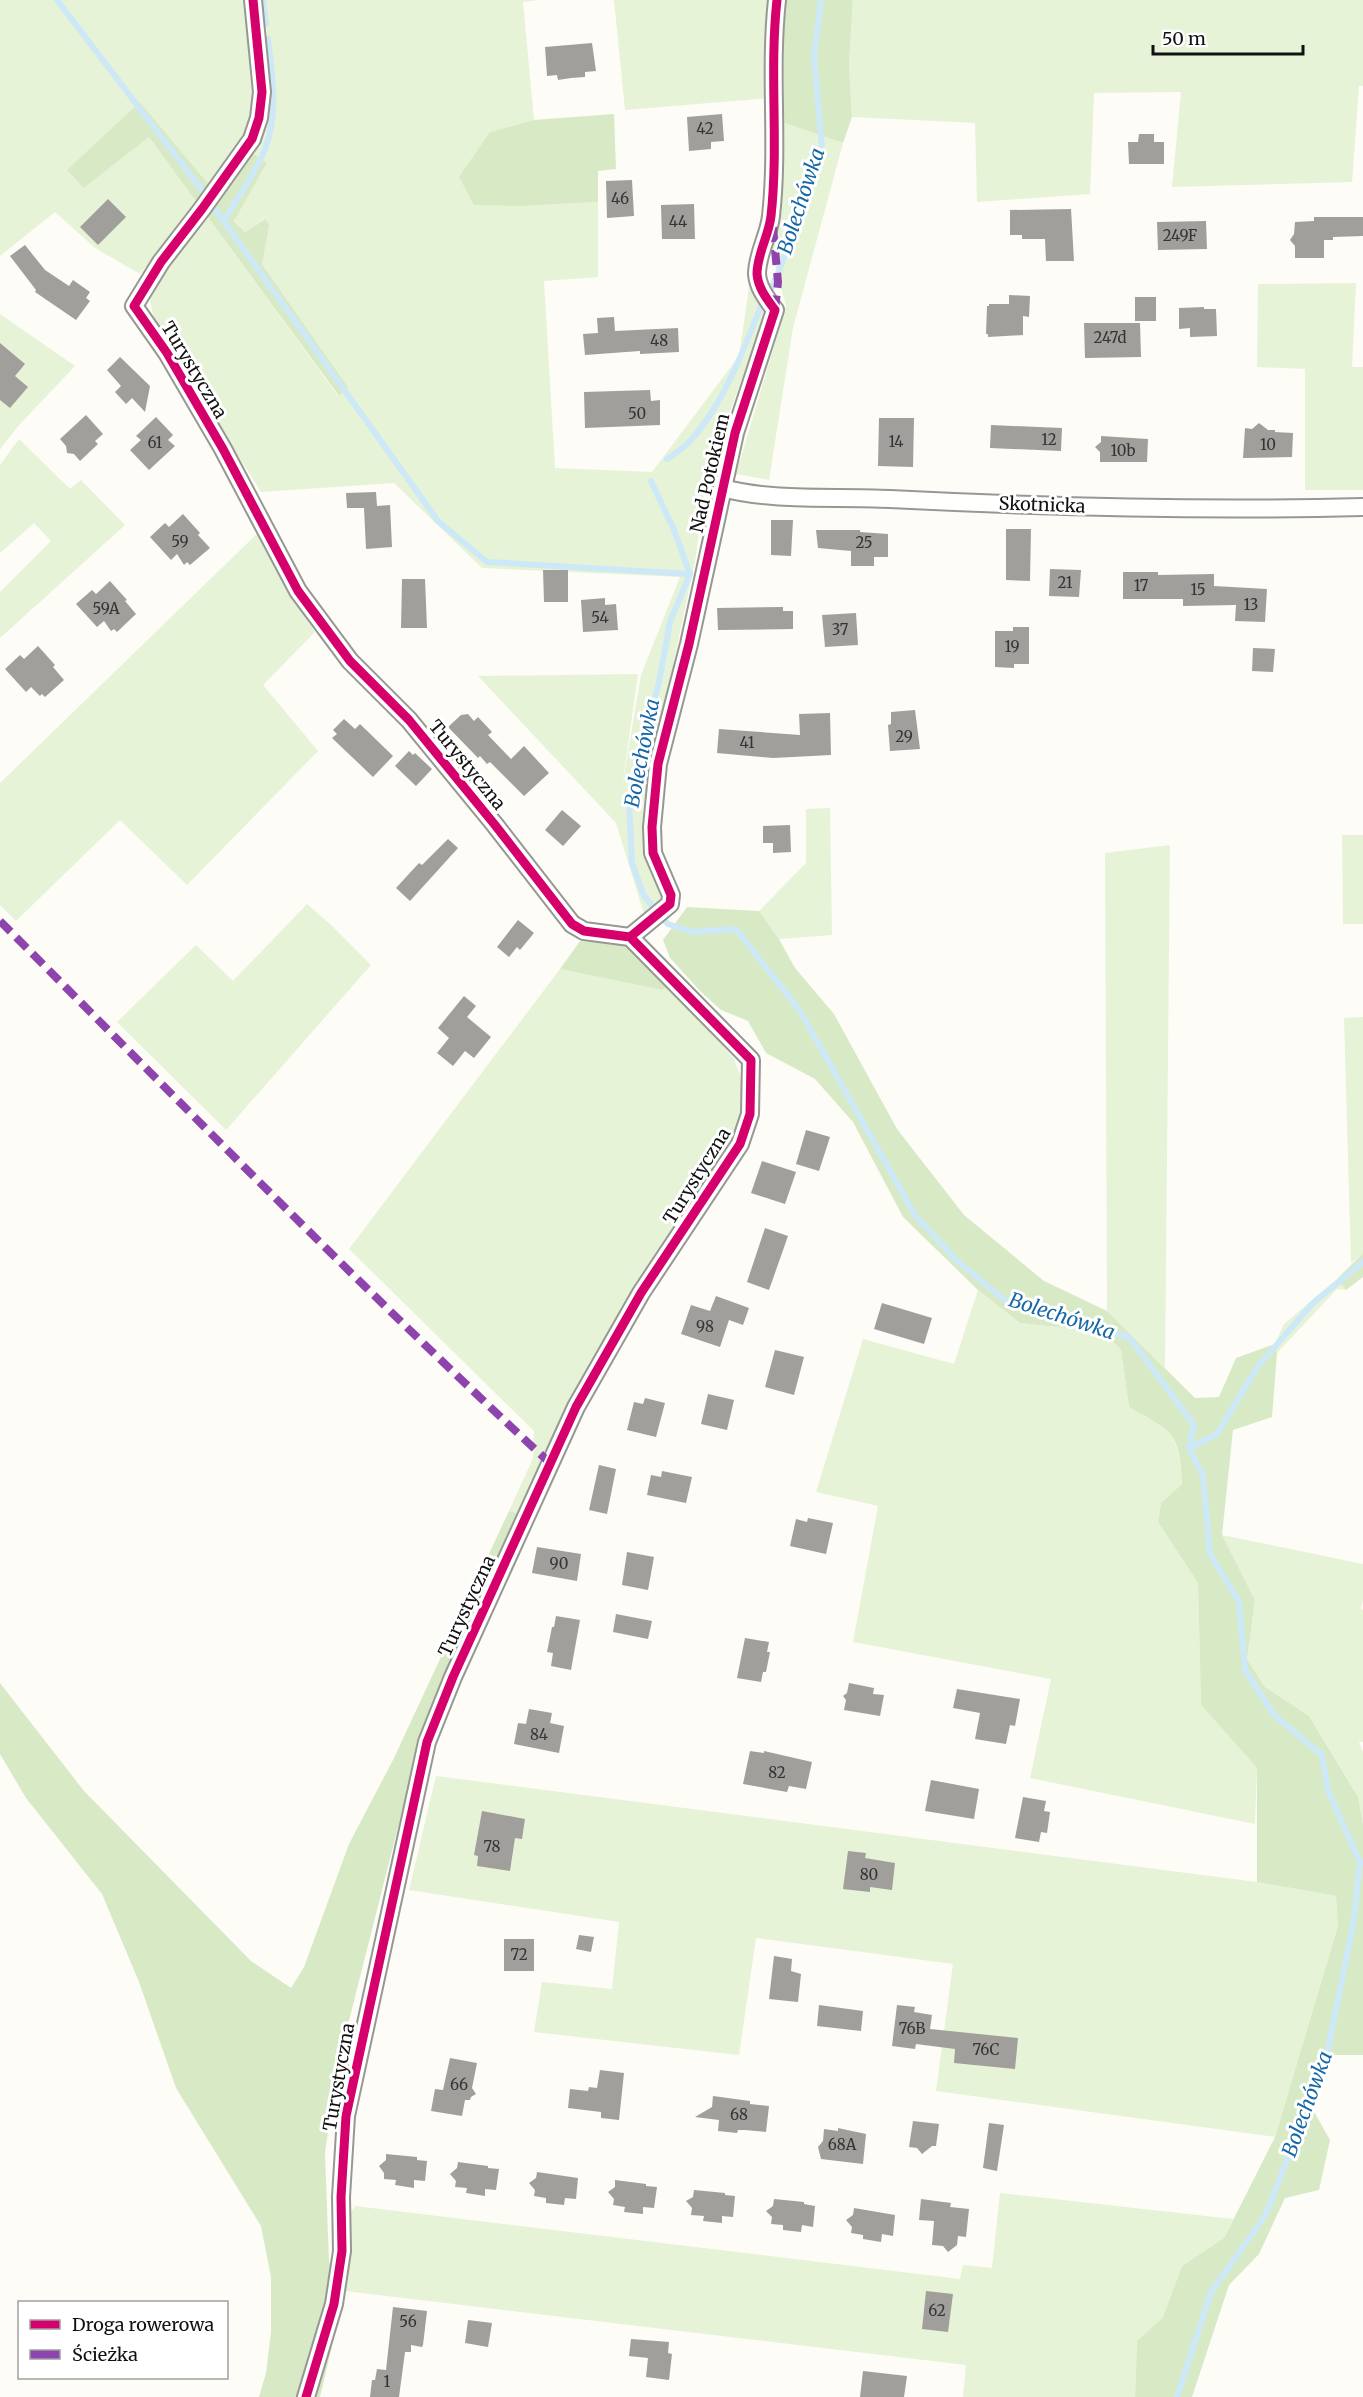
<svg xmlns="http://www.w3.org/2000/svg" width="1363" height="2397" font-family="Merriweather,serif">
<rect width="100%" height="100%" fill="#fdfcf7"/>
<g fill="#e7f3d7">
<path d="M 0,0 L 245,0 C 248,38 258,87 249,124 C 243,147 224,168 211,188 L 140,102 L 84,188 L 149,137 L 199,204 L 140,274 L 95,248 L 55,212 L 0,256 Z"/>
<path d="M 263,0 L 540,0 L 523,2 L 534,120 L 490,132 L 521,206 L 598,202 L 598,277 L 544,281 L 555,468 L 652,472 L 739,356 L 750,280 L 766,313 L 707,474 L 695,562 L 643,806 L 643,853 L 665,896 L 644,914 L 616,823 L 478,676 L 638,674 L 622,787 L 641,675 L 680,577 L 482,568 L 394,483 L 261,492 L 156,326 L 150,302 L 153,288 L 207,216 L 338,396 L 348,387 L 262,264 L 264,219 L 245,232 L 234,220 L 267,163 L 253,153 C 281,105 268,52 263,0 Z"/>
<polygon points="614,0 775,0 770,98 625,110"/>
<polygon points="853,0 1363,0 1363,86 1359,86 1352,182 1172,187 1181,92 1094,93 1090,194 977,202 975,123 852,117 849,65"/>
<polygon points="784,123 843,143 793,328 769,480 736,474 786,306 770,247 781,160"/>
<polygon points="1356,283 1352,367 1363,367 1363,490 1305,490 1305,369 1257,367 1258,284"/>
<polygon points="0,314 75,366 19,425 0,449"/>
<polygon points="19,439 70,489 81,480 125,525 0,638 0,592 51,541 34,523 0,553 0,465"/>
<polygon points="261,530 290,593 315,632 263,685 318,751 187,885 120,820 16,921 0,905 0,783"/>
<polygon points="830,808 832,935 779,939 759,911 806,863 806,809"/>
<polygon points="1342,835 1363,835 1363,924 1343,924"/>
<polygon points="1170,845 1165,1368 1107,1311 1105,853"/>
<polygon points="307,904 331,925 371,965 226,1130 117,1022 196,945 233,981"/>
<polygon points="560,969 662,990 670,985 734,1059 746,1091 737,1130 723,1159 617,1320 550,1443 518,1513 509,1511 533,1458 534,1431 349,1249"/>
<polygon points="1363,1017 1363,1253 1351,1263 1344,1018"/>
<polygon points="1337,1279 1346,1290 1337,1289 1277,1353 1275,1344 1284,1324"/>
<path d="M 978,1290 L 1020,1323 L 1103,1332 L 1121,1350 L 1129,1407 C 1172,1432 1179,1431 1182,1484 L 1161,1503 L 1158,1522 L 1198,1583 L 1201,1705 L 1257,1768 L 1255,1824 L 1030,1778 L 1051,1679 L 853,1642 L 878,1506 L 816,1492 L 863,1339 L 954,1364 Z"/>
<polygon points="1222,1535 1363,1564 1363,1600 1361,1609 1363,1610 1363,1742 1359,1742 1363,1752 1363,1824 1358,1797 1309,1716 1265,1687 1247,1659 1255,1600"/>
<polygon points="436,1776 1257,1882 1336,1896 1338,1926 1275,2137 936,2091 953,1964 756,1938 739,2055 534,2032 542,1982 612,1989 619,1922 409,1890"/>
<polygon points="1000,2193 1233,2219 1224,2238 1182,2266 1163,2317 1137,2341 1135,2397 963,2397 966,2365 345,2291 348,2217 355,2206 960,2279 963,2265 992,2268"/>
</g>
<g fill="#d8eac5">
<polygon points="784,0 853,0 849,65 852,117 843,143 784,123"/>
<polygon points="140,102 219,197 253,153 267,163 234,221 245,232 265,219 269,225 262,264 348,387 339,396 149,137 84,188 67,170"/>
<polygon points="614,114 616,169 598,171 598,202 521,206 474,205 459,177 490,132 534,120"/>
<path d="M 687,907 L 759,911 L 779,939 L 795,968 L 834,1014 L 897,1129 L 964,1215 L 1044,1281 L 1107,1311 L 1195,1398 L 1219,1397 L 1236,1358 L 1275,1344 L 1277,1353 L 1272,1417 L 1233,1430 L 1222,1535 L 1255,1600 L 1247,1659 L 1265,1687 L 1309,1716 L 1358,1797 L 1363,1824 L 1363,2055 L 1330,2055 L 1313,2110 L 1330,2140 L 1319,2190 L 1285,2198 L 1259,2254 L 1229,2285 L 1192,2397 L 1135,2397 L 1137,2341 L 1163,2317 L 1182,2266 L 1224,2238 L 1275,2137 L 1338,1926 L 1336,1896 L 1257,1882 L 1257,1768 L 1201,1705 L 1198,1583 L 1158,1522 L 1161,1503 L 1182,1484 C 1180,1431 1172,1432 1129,1407 L 1121,1350 L 1103,1332 L 1020,1323 L 978,1290 L 903,1217 L 853,1122 L 815,1079 L 766,1053 L 748,1021 L 721,1010 L 701,992 L 670,958 L 663,940 Z"/>
<polygon points="634,939 670,985 662,990 560,969 580,941 616,944"/>
<polygon points="1363,1253 1363,1277 1346,1290 1337,1279"/>
<polygon points="509,1511 518,1513 417,1752 337,2068 325,2153 329,2262 345,2291 320,2397 259,2397 266,2373 271,2332 271,2277 261,2226 176,2088 139,1982 102,1894 26,1798 0,1754 0,1683 84,1791 251,1961 291,1988 304,1967 349,1844 393,1760"/>
</g>
<g fill="none" stroke-linecap="round" stroke-linejoin="round">
<g stroke="#cde8f7" stroke-width="6">
<polyline points="57,0 205,194"/>
<polyline points="263,0 266,24"/>
<polyline points="215,209 438,521 487,562 690,574"/>
<path d="M 224,221 C 237,198 255,174 265,149 C 279,114 272,75 268,39"/>
<polyline points="769,293 779,271 822,148 814,56 821,0"/>
<path d="M 667,459 C 674,454 683,449 689,442 C 723,406 744,349 762,303"/>
<polyline points="651,481 674,530 690,574 670,622 659,682 629,800 632,863 644,896 668,924 692,932 736,929 800,1011 915,1215 955,1259 1007,1302 1129,1337 1194,1425 1189,1448 1203,1476 1210,1554 1239,1602 1245,1670 1275,1716 1322,1755 1328,1791 1360,1862 1353,1925 1325,2064 1265,2216 1211,2292 1177,2397"/>
<polyline points="1189,1448 1217,1434 1258,1366 1313,1303 1363,1262"/>
</g>
</g>
<g fill="#a19f9c">
<polygon points="592,43 596,71 585,72 585,77 571,78 558,80 557,75 547,76 545,47"/>
<polygon points="722,114 724,141 711,142 711,149 689,151 687,117"/>
<polygon points="1139,134 1154,134 1154,142 1164,142 1164,164 1129,164 1128,142 1138,142"/>
<polygon points="632,180 634,216 607,218 606,181"/>
<polygon points="108,199 126,217 98,245 80,227"/>
<polygon points="694,204 695,239 662,239 661,205"/>
<polygon points="1071,209 1074,261 1046,261 1045,239 1022,239 1022,235 1010,235 1010,210"/>
<polygon points="1314,217 1363,217 1363,236 1333,237 1333,240 1324,240 1324,258 1295,258 1295,246 1290,240 1294,234 1295,222 1314,221"/>
<polygon points="1206,221 1207,249 1158,250 1157,222"/>
<polygon points="25,245 45,270 69,286 73,280 90,292 86,298 90,301 76,320 35,292 36,290 10,256"/>
<polygon points="1009,295 1030,296 1029,317 1023,316 1023,335 988,337 988,334 986,334 987,306 989,306 989,304 1009,304"/>
<rect x="1135" y="297" width="21" height="24"/>
<polygon points="1204,307 1204,309 1216,309 1217,336 1190,337 1190,328 1179,329 1179,308"/>
<polygon points="614,317 615,331 678,328 679,352 640,354 640,351 585,355 583,334 598,333 597,318"/>
<polygon points="1084,323 1140,323 1141,357 1085,358"/>
<polygon points="0,343 25,364 15,376 28,387 10,408 0,400"/>
<polygon points="120,357 150,386 145,412 132,398 126,404 115,392 121,386 107,370"/>
<polygon points="650,390 651,401 660,400 660,425 585,428 584,392"/>
<polygon points="86,415 103,434 95,441 98,444 80,461 74,454 67,453 66,446 60,439"/>
<polygon points="156,417 173,435 168,440 175,446 149,470 130,450 141,440 136,436"/>
<polygon points="879,418 914,418 913,467 878,466"/>
<polygon points="1259,423 1268,430 1275,430 1275,432 1293,433 1292,457 1243,458 1245,428 1252,429"/>
<polygon points="991,425 1062,428 1061,451 990,448"/>
<polygon points="1101,436 1148,439 1147,462 1100,462 1100,452 1095,447 1101,442"/>
<polygon points="376,492 377,506 390,505 392,547 366,549 364,508 347,508 346,493"/>
<polygon points="183,514 200,533 198,535 210,548 190,565 187,562 184,565 177,554 171,560 150,537 165,523 169,527"/>
<polygon points="771,520 793,520 791,556 771,555"/>
<polygon points="1006,529 1031,529 1030,581 1006,580"/>
<polygon points="816,530 860,530 860,532 888,534 888,557 874,557 874,566 851,566 851,551 818,548"/>
<polygon points="1050,569 1081,570 1079,597 1049,596"/>
<polygon points="543,570 568,570 568,602 544,602"/>
<polygon points="1123,572 1158,572 1158,575 1214,574 1214,586 1267,589 1265,622 1235,621 1236,605 1183,606 1183,599 1123,599"/>
<polygon points="402,579 425,579 427,628 401,628"/>
<polygon points="110,581 127,600 125,601 136,614 117,632 114,629 111,631 104,621 97,627 76,604 92,590 96,594"/>
<polygon points="605,598 605,605 616,604 618,630 583,632 581,600"/>
<polygon points="783,607 783,611 793,611 793,629 718,630 717,608"/>
<polygon points="856,613 858,645 825,647 822,615"/>
<polygon points="1013,627 1029,627 1029,664 1014,664 1014,668 995,667 995,631 1013,631"/>
<polygon points="38,646 55,665 53,667 64,680 45,697 42,694 40,696 31,687 26,692 5,669 20,655 24,659"/>
<polygon points="1253,648 1275,649 1273,672 1252,671"/>
<polygon points="915,710 920,749 890,751 888,725 891,724 891,712"/>
<polygon points="830,713 831,755 773,758 717,753 719,729 800,735 799,714"/>
<polygon points="468,714 474,721 478,717 492,732 488,735 511,759 524,746 549,773 524,796 490,762 487,764 480,756 478,758 448,727 461,715"/>
<polygon points="344,719 355,729 360,724 393,756 373,777 332,738 337,734 333,730"/>
<polygon points="409,751 413,755 415,753 432,769 416,786 395,766"/>
<polygon points="562,810 581,826 563,846 545,830"/>
<polygon points="790,825 791,852 773,853 773,843 763,843 763,826"/>
<polygon points="448,839 458,848 410,901 396,888 419,863 422,865"/>
<polygon points="518,920 534,933 520,950 517,947 509,957 497,947"/>
<polygon points="464,996 476,1006 467,1017 491,1037 474,1058 465,1051 453,1066 437,1053 449,1038 438,1028"/>
<polygon points="806,1130 830,1137 819,1171 796,1164"/>
<polygon points="762,1161 796,1172 785,1204 751,1193"/>
<polygon points="765,1228 788,1236 769,1290 747,1282"/>
<polygon points="716,1296 749,1308 743,1325 729,1320 720,1347 681,1334 691,1305 710,1311"/>
<polygon points="882,1303 932,1318 924,1344 874,1329"/>
<polygon points="775,1350 804,1357 794,1395 765,1387"/>
<polygon points="708,1394 734,1400 727,1430 701,1424"/>
<polygon points="645,1398 665,1403 656,1437 627,1430 634,1402 643,1404"/>
<polygon points="599,1465 616,1469 607,1514 589,1510"/>
<polygon points="662,1471 692,1477 686,1503 647,1495 651,1475 661,1477"/>
<polygon points="808,1518 833,1523 826,1554 790,1546 796,1519 807,1522"/>
<polygon points="537,1547 581,1554 577,1581 532,1573"/>
<polygon points="627,1552 654,1557 648,1590 622,1585"/>
<polygon points="616,1614 652,1621 648,1639 613,1632"/>
<polygon points="556,1616 580,1620 571,1670 551,1666 553,1653 547,1652 552,1627 554,1627"/>
<polygon points="745,1638 769,1642 767,1652 770,1652 766,1672 763,1672 761,1682 737,1678"/>
<polygon points="849,1683 874,1688 873,1694 884,1695 880,1716 844,1710 846,1700 843,1696 847,1693"/>
<polygon points="957,1689 1020,1699 1015,1726 1010,1725 1006,1744 975,1739 980,1713 953,1708"/>
<polygon points="529,1709 552,1713 550,1723 564,1726 559,1753 514,1744 518,1723 526,1724"/>
<polygon points="750,1751 764,1753 764,1751 812,1762 806,1789 789,1786 787,1792 743,1784"/>
<polygon points="931,1780 979,1789 974,1819 925,1811"/>
<polygon points="1023,1797 1046,1801 1044,1811 1050,1812 1047,1833 1041,1832 1039,1842 1015,1838"/>
<polygon points="482,1811 525,1819 522,1839 515,1838 510,1871 477,1866 478,1856 474,1855"/>
<polygon points="848,1851 866,1853 865,1858 895,1863 892,1890 870,1887 870,1892 843,1889"/>
<polygon points="579,1935 594,1937 591,1952 576,1949"/>
<rect x="504" y="1939" width="30" height="32"/>
<polygon points="774,1956 792,1959 791,1971 801,1974 798,2002 769,1999"/>
<polygon points="819,2005 863,2011 861,2031 817,2026"/>
<polygon points="897,2005 915,2007 914,2012 932,2015 930,2029 1018,2038 1015,2069 954,2063 955,2049 916,2044 915,2049 892,2046"/>
<polygon points="450,2058 477,2063 472,2088 476,2094 471,2097 470,2100 465,2100 462,2116 431,2111 435,2089 443,2090"/>
<polygon points="600,2070 624,2073 619,2120 601,2118 601,2112 568,2108 570,2089 588,2091 589,2087 597,2088"/>
<polygon points="713,2096 750,2101 750,2104 769,2106 766,2132 745,2130 738,2130 737,2133 718,2131 719,2120 695,2117 712,2107"/>
<polygon points="913,2121 939,2124 936,2146 932,2146 922,2154 917,2148 909,2147"/>
<polygon points="989,2123 1004,2125 997,2171 983,2168"/>
<polygon points="838,2128 866,2134 863,2164 821,2159 818,2147 823,2141 824,2129 838,2131"/>
<polygon points="386,2154 417,2157 417,2160 427,2161 425,2181 414,2180 414,2188 395,2185 396,2180 384,2179 384,2173 379,2166 386,2160"/>
<polygon points="458,2162 488,2166 488,2168 499,2169 496,2190 485,2189 485,2196 466,2193 467,2188 455,2187 456,2181 450,2174 457,2168"/>
<polygon points="537,2172 578,2178 576,2199 565,2198 564,2205 546,2203 546,2198 534,2196 535,2190 529,2183 536,2178"/>
<polygon points="615,2180 646,2184 646,2186 657,2187 654,2208 643,2207 643,2214 624,2212 625,2207 613,2205 614,2199 608,2192 615,2187"/>
<polygon points="694,2190 725,2193 725,2195 735,2196 733,2217 722,2216 722,2223 703,2221 704,2216 691,2215 692,2208 686,2201 693,2197"/>
<polygon points="774,2199 804,2202 804,2204 815,2206 813,2227 802,2225 801,2232 783,2230 783,2225 771,2224 772,2217 766,2211 773,2206"/>
<polygon points="921,2199 951,2203 950,2207 969,2209 966,2237 958,2236 957,2245 948,2252 943,2246 932,2245 934,2221 919,2220"/>
<polygon points="854,2208 895,2215 893,2236 882,2234 881,2242 863,2239 863,2235 851,2233 852,2227 846,2220 853,2215"/>
<polygon points="926,2291 953,2294 948,2332 922,2329"/>
<polygon points="393,2307 427,2311 423,2345 422,2347 411,2345 411,2352 405,2352 399,2397 370,2397 372,2380 375,2380 377,2369 386,2370"/>
<polygon points="468,2320 492,2323 488,2347 465,2343"/>
<polygon points="631,2339 669,2342 668,2353 672,2354 669,2380 646,2377 648,2358 629,2356"/>
<polygon points="863,2371 907,2376 904,2397 860,2397"/>
</g>
<g fill="none" stroke-linecap="round" stroke-linejoin="round">
<defs>
<g id="street">
<polyline points="253,0 262,92 259,118 252,139 202,209 161,262 134,306 167,353 223,449 298,591 350,661 409,720 495,825 572,924 584,931 630,937 751,1060 750,1114 740,1144 641,1293 576,1407 453,1677 427,1742 346,2116 341,2197 342,2251 334,2304 306,2397"/>
<path d="M 722,488 C 776,502 834,496 890,499 C 1047,507 1205,511 1363,507"/>
<path d="M 630,937 L 670,904 L 671,895 L 653,853 L 652,827 L 658,764 L 689,644 L 735,433 L 775,310 C 767,299 758,288 757,274 C 757,254 769,235 771,216 C 779,144 769,72 777,0"/>
</g>
</defs>
<use href="#street" stroke="#979795" stroke-width="20"/>
<use href="#street" stroke="#fffffe" stroke-width="16"/>
<g stroke="#8e44ad" stroke-width="8" stroke-dasharray="15 8" stroke-linecap="butt">
<polyline points="773,227 778,282 775,310"/>
<path d="M 0,921 C 182,1104 362,1289 551,1464"/>
</g>
<defs>
<g id="cycleway">
<polyline points="253,0 262,92 259,118 252,139 202,209 161,262 134,306 167,353 223,449 298,591 350,661 409,720 495,825 572,924 584,931 630,937 751,1060 750,1114 740,1144 641,1293 576,1407 453,1677 427,1742 346,2116 341,2197 342,2251 334,2304 306,2397"/>
<path d="M 630,937 L 670,904 L 671,895 L 653,853 L 652,827 L 658,764 L 689,644 L 735,433 L 775,310 C 767,299 758,288 757,274 C 757,254 769,235 771,216 C 779,144 769,72 777,0"/>
</g>
</defs>
<use href="#cycleway" stroke="#fff" stroke-width="13"/>
<use href="#cycleway" stroke="#d6006c" stroke-width="9"/>
</g>
<g text-anchor="middle" stroke-width="6" stroke-linejoin="round" paint-order="stroke">
<g font-size="15" fill="#353434">
<text x="705" y="134">42</text>
<text x="620" y="204">46</text>
<text x="678" y="227">44</text>
<text x="1180" y="241">249F</text>
<text x="1110" y="343">247d</text>
<text x="659" y="346">48</text>
<text x="637" y="419">50</text>
<text x="1049" y="445">12</text>
<text x="896" y="447">14</text>
<text x="155" y="448">61</text>
<text x="1268" y="450">10</text>
<text x="1123" y="456">10b</text>
<text x="180" y="547">59</text>
<text x="864" y="548">25</text>
<text x="1065" y="588">21</text>
<text x="1141" y="591">17</text>
<text x="1198" y="595">15</text>
<text x="1251" y="610">13</text>
<text x="106" y="614">59A</text>
<text x="600" y="623">54</text>
<text x="840" y="635">37</text>
<text x="1012" y="652">19</text>
<text x="904" y="742">29</text>
<text x="747" y="748">41</text>
<text x="705" y="1332">98</text>
<text x="559" y="1569">90</text>
<text x="539" y="1740">84</text>
<text x="777" y="1778">82</text>
<text x="492" y="1852">78</text>
<text x="869" y="1880">80</text>
<text x="519" y="1960">72</text>
<text x="912" y="2034">76B</text>
<text x="986" y="2055">76C</text>
<text x="459" y="2090">66</text>
<text x="739" y="2120">68</text>
<text x="842" y="2150">68A</text>
<text x="937" y="2316">62</text>
<text x="408" y="2327">56</text>
<text x="387" y="2387">1</text>
</g>
<g font-size="18" fill="#111" stroke="#fff">
<text transform="translate(194 370) rotate(59)" y="6">Turystyczna</text>
<text transform="translate(710 473) rotate(-77)" y="6">Nad Potokiem</text>
<text transform="translate(1042 505) rotate(2)" y="6">Skotnicka</text>
<text transform="translate(467 765) rotate(51)" y="6">Turystyczna</text>
<text transform="translate(697 1176) rotate(-58)" y="6">Turystyczna</text>
<text transform="translate(467 1606) rotate(-65)" y="6">Turystyczna</text>
<text transform="translate(339 2077) rotate(-80)" y="6">Turystyczna</text>
</g>
<g font-size="20" font-style="italic" fill="#1768a6" stroke="#fff">
<text transform="translate(801 201) rotate(-72)" y="7">Bolechówka</text>
<text transform="translate(642 753) rotate(-79)" y="7">Bolechówka</text>
<text transform="translate(1062 1316) rotate(18)" y="7">Bolechówka</text>
<text transform="translate(1307 2104) rotate(-70)" y="7">Bolechówka</text>
</g>
</g>
<rect x="18" y="2301" width="210" height="78" fill="#ffffff" stroke="#a0a0a0" stroke-width="1.5"/>
<rect x="30" y="2320" width="30" height="9" fill="#d6006c" stroke="#a0a0a0" stroke-width="1.5"/>
<text x="72" y="2331" font-size="18" fill="#111111">Droga rowerowa</text>
<rect x="30" y="2350" width="30" height="9" fill="#8e44ad" stroke="#a0a0a0" stroke-width="1.5"/>
<text x="72" y="2361" font-size="18" fill="#111111">Ścieżka</text>
<path d="M1153 45v9h150v-9" fill="none" stroke="#111111" stroke-width="3"/>
<text x="1162" y="45" font-size="18" fill="#111111" stroke="#ffffff" stroke-width="4.5" paint-order="stroke">50 m</text>
</svg>
